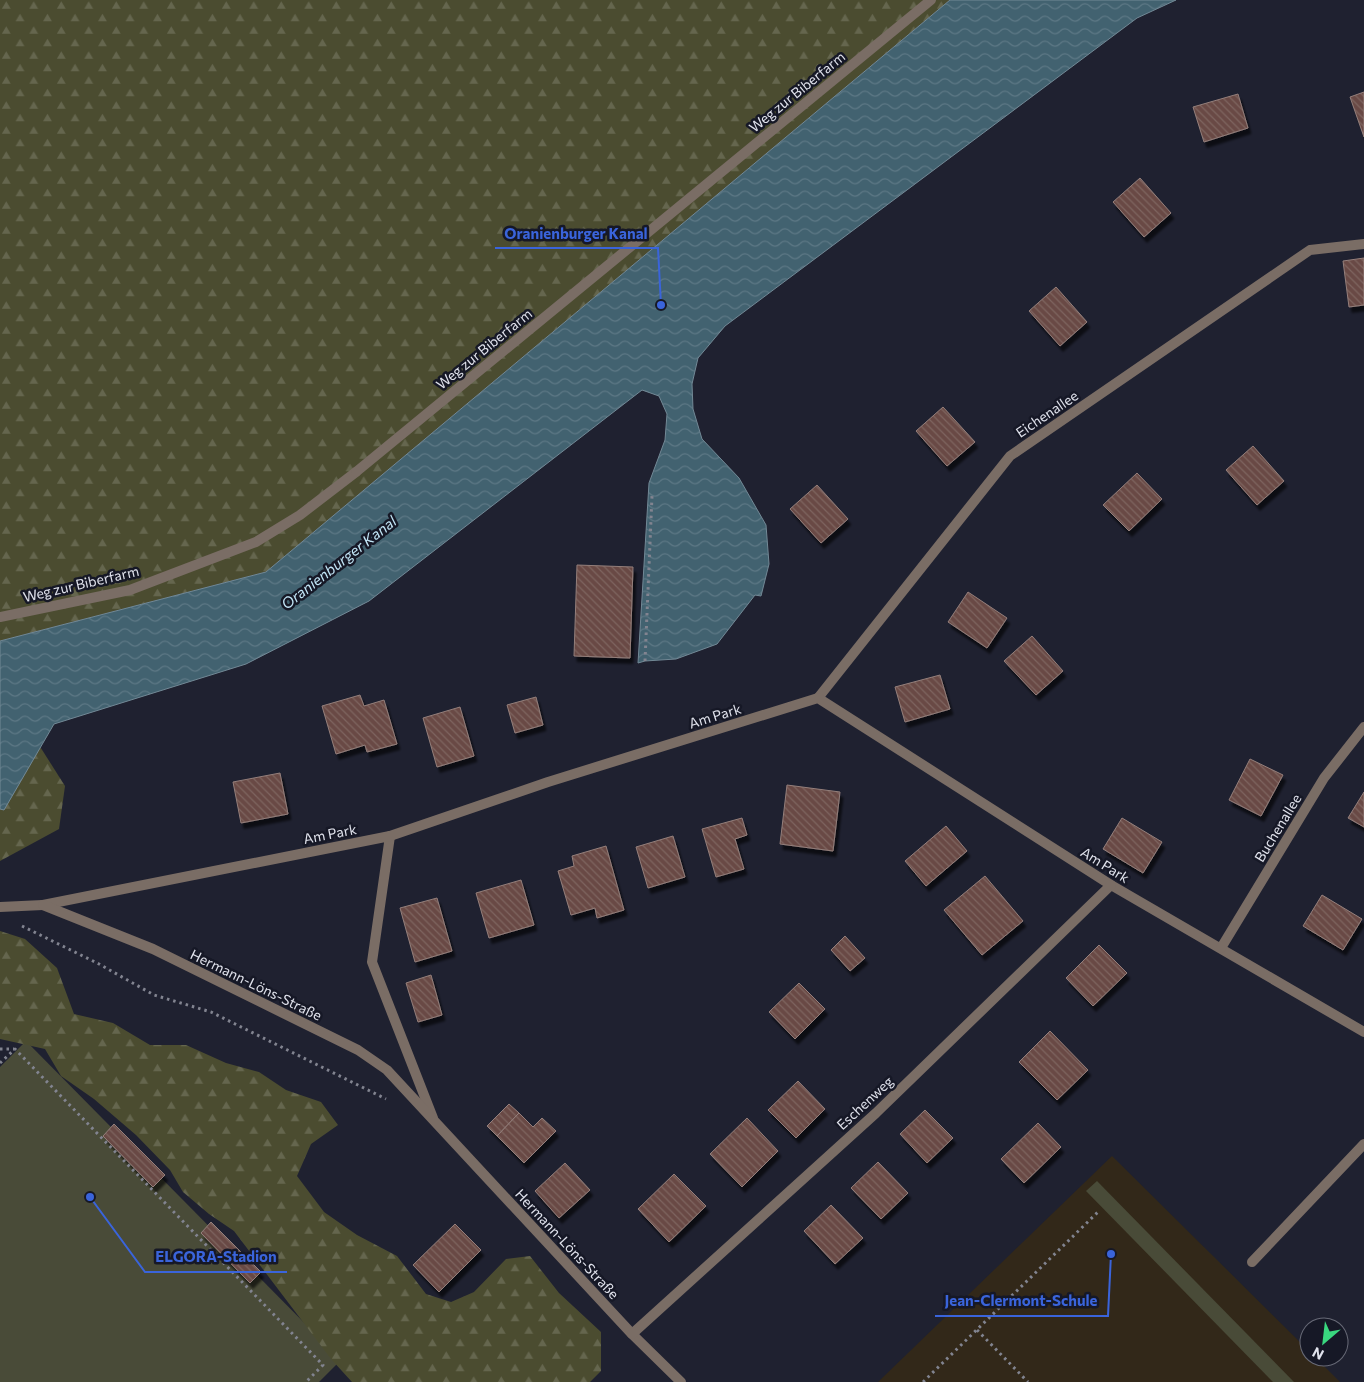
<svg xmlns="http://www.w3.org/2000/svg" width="1364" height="1382" font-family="Commissioner,sans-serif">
<defs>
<pattern id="forest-firs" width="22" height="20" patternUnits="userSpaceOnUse" patternTransform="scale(1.25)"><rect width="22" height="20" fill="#4b4c30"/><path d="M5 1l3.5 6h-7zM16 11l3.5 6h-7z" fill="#65664e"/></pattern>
<pattern id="water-waves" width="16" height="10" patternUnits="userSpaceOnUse" patternTransform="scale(1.25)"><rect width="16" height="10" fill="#426270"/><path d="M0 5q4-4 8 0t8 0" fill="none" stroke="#5d7885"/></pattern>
<pattern id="building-back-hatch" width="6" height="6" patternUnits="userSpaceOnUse" patternTransform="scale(1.25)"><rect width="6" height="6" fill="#694a45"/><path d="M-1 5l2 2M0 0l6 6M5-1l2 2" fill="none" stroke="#7e6460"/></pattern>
<filter id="shadow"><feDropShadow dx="3" dy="5.5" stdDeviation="1" flood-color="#0009"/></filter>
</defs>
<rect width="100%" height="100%" fill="#1f2130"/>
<polygon fill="#322819" points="1112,1156 1309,1351 1309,1357 1315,1357 1340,1382 878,1382"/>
<g fill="#494b38">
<polygon points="26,1041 341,1360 319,1382 0,1382 0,1067"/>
<polygon points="1097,1181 1294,1382 1273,1382 1086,1191"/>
</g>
<g fill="url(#forest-firs)">
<polygon points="0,0 950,0 266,572 0,641"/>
<polygon points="32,734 65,786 59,829 0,861 0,781"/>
<polygon points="0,931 25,939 57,968 74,1014 113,1023 150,1045 186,1045 226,1063 259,1072 286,1090 321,1102 338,1125 311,1144 297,1176 324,1212 357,1235 397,1256 426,1294 451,1302 474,1292 506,1259 530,1256 559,1293 601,1332 601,1371 590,1382 352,1382 331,1359 234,1231 209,1214 183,1192 170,1170 136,1135 94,1099 61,1076 45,1049 0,1039"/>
</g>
<polygon fill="url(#water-waves)" stroke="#728996" points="950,0 1176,0 1137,18 725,326 698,358 692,384 693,409 702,439 739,478 766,525 769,564 761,596 755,595 717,644 676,659 645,661 638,663 649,483 665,440 667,414 659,396 642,390 369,601 246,664 54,724 4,810 0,809 0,641 266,572"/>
<g fill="url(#building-back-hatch)" stroke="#947f7b" filter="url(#shadow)">
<polygon points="1364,92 1364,137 1350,97"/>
<polygon points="1238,94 1248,128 1204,142 1193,107"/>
<polygon points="1140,178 1171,213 1144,237 1113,202"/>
<polygon points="1364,258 1364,305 1349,307 1343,261"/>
<polygon points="1056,287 1087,322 1060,346 1029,311"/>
<polygon points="943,407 975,442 947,466 916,431"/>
<polygon points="1253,446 1284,481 1257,505 1226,470"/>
<polygon points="1137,473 1162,499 1129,531 1103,505"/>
<polygon points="817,485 848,519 821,543 790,509"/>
<polygon points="577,565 633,567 630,658 574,656"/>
<polygon points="968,592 1007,618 987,648 948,622"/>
<polygon points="1032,636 1063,671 1036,695 1004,661"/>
<polygon points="940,675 950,709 905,722 895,687"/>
<polygon points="360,695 364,706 384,700 397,744 367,752 365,745 336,754 322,706"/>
<polygon points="536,697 543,725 515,733 507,705"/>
<polygon points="460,707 474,756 437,767 423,718"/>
<polygon points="1250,759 1283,775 1261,816 1229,800"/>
<polygon points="280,773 288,814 241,823 233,782"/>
<polygon points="787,785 840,792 833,851 780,844"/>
<polygon points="1364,792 1364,827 1348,818"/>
<polygon points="742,818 747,835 735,839 744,869 716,877 702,829"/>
<polygon points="1122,818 1162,842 1143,873 1103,849"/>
<polygon points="946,826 967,851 926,886 905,861"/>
<polygon points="673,836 685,877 648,888 636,847"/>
<polygon points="606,846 624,910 597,918 595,908 571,915 558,871 574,866 572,856"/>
<polygon points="985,876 1023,921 982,955 944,910"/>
<polygon points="521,880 534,925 489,938 476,893"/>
<polygon points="1322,895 1362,919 1343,950 1303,926"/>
<polygon points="437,898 452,951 415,962 400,908"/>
<polygon points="845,936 865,958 850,971 831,950"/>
<polygon points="1099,945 1127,973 1093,1006 1066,978"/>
<polygon points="431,975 442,1015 418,1022 406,983"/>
<polygon points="799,983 825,1009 795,1039 769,1012"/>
<polygon points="1050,1031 1088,1070 1057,1100 1019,1062"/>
<polygon points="798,1081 825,1109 796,1138 768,1110"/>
<polygon points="509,1104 519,1113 497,1136 487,1126"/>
<polygon points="925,1110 953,1138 927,1163 900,1134"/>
<polygon points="519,1113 533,1127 542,1118 556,1131 524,1163 497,1136"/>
<polygon points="747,1118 778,1151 742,1187 710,1154"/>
<polygon points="1038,1123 1061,1147 1024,1183 1001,1159"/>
<polygon points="114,1124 165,1175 153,1187 103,1136"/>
<polygon points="878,1162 908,1193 881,1219 851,1188"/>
<polygon points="565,1163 590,1190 559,1218 535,1191"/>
<polygon points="674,1174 706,1206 669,1242 638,1209"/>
<polygon points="831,1205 863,1238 835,1264 804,1231"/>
<polygon points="211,1222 261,1272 250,1283 201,1233"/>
<polygon points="455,1224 481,1250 439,1292 413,1265"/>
</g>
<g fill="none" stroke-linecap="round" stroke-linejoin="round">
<g stroke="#828490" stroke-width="3" stroke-dasharray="2.5 4" stroke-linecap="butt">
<polyline points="645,661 652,496"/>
<polyline points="22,926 99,964 154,995 211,1012 386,1099"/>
<polyline points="0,1049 14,1049"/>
<polyline points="0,1063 15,1049 323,1365 306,1382"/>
<polyline points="977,1330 1028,1382"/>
<polyline points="923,1382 1099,1211"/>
</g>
<g stroke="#7a6d65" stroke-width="10">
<polyline points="0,617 130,590 256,542 300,515 356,472"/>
<polyline points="0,907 43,905"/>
<polyline points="1252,1262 1364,1144"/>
</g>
<g stroke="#7a6d65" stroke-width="10">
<polyline points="356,472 931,0"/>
<polyline points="818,698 1010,456 1310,250 1364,244"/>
<polyline points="390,836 372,962 433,1118"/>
<polyline points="43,905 390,836 548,782 818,698 1111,885 1364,1032"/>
<polyline points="43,905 153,949 358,1050 387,1070 632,1334 681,1382"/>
<polyline points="1221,948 1324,778 1364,727"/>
<polyline points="632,1334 876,1113 1111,885"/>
</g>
</g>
<g text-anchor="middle" stroke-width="5" stroke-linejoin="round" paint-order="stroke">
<g font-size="14" fill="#e1e3ed" stroke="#161826">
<text transform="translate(797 92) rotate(-39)" y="5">Weg zur Biberfarm</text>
<text transform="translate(484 349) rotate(-39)" y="5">Weg zur Biberfarm</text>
<text transform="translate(1047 414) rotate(-34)" y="5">Eichenallee</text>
<text transform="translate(81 584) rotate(-13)" y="5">Weg zur Biberfarm</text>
<text transform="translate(715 716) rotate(-17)" y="5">Am Park</text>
<text transform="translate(1278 828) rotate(-59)" y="5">Buchenallee</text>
<text transform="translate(330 834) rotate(-11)" y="5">Am Park</text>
<text transform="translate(1105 865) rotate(32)" y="5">Am Park</text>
<text transform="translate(256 985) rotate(26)" y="5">Hermann-Löns-Straße</text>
<text transform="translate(865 1103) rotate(-43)" y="5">Eschenweg</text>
<text transform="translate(567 1244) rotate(47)" y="5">Hermann-Löns-Straße</text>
</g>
<g font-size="15" font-style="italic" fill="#c3e7f8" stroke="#161826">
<text transform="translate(339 563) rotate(-38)" y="5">Oranienburger Kanal</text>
</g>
</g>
<path fill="none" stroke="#3a64db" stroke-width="2" d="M661 305L658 248H495M90 1197L145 1272H287M1111 1254L1108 1316H935"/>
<g fill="#3a64db" stroke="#161826" stroke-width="2">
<circle cx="661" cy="305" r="5"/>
<circle cx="90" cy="1197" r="5"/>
<circle cx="1111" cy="1254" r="5"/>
</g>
<g font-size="15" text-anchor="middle" font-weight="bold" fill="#3a64db" stroke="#161826" stroke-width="5" stroke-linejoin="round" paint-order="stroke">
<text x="576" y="239">Oranienburger Kanal</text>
<text x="216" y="1262">ELGORA-Stadion</text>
<text x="1021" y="1306">Jean-Clermont-Schule</text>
</g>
<g transform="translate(1324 1342) rotate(208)"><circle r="24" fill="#161826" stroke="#676976"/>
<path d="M0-4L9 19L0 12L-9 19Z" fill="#39d87f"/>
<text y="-8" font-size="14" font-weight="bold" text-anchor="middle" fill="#e1e3ed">N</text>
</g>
</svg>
